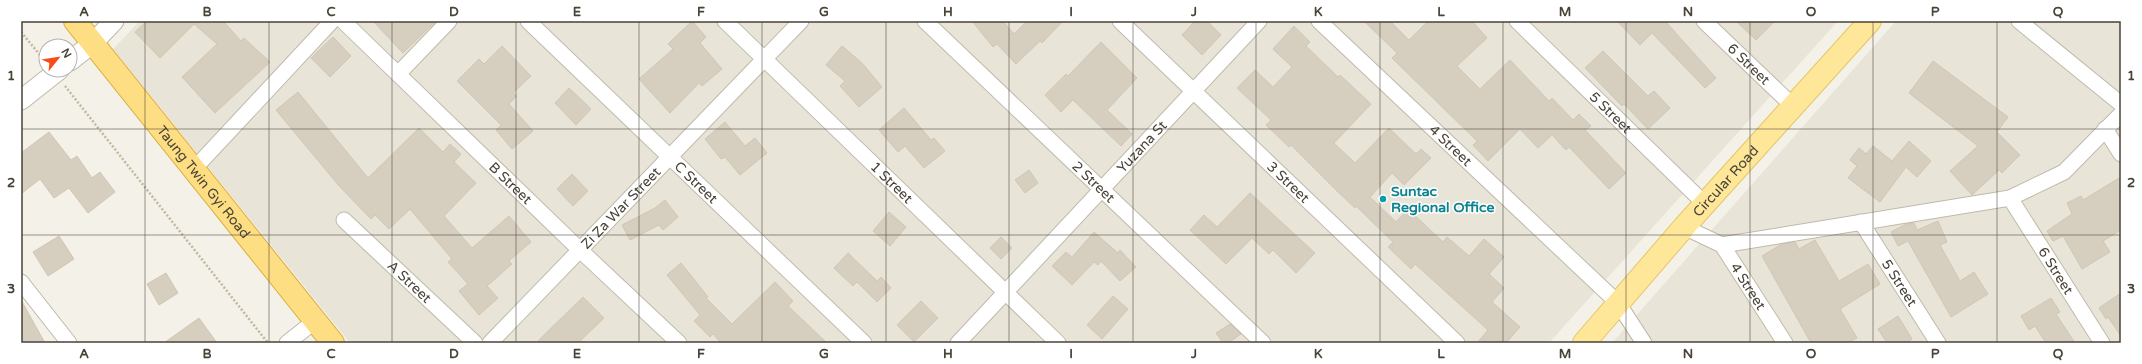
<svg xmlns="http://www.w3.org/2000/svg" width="2142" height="364" font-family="'Varela Round',sans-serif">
<rect width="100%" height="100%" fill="#f4f1e9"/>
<g fill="#e8e4d7">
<polygon points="140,21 1838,21 1549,343 350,343 113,49"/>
<polygon points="1896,21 2121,21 2121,343 1612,343"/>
</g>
<g fill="#d6cebe" stroke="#d1c6b1">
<polygon points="147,21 223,21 241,41 244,38 270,62 215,113 182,77 217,44 194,24 160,58 135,32"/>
<polygon points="373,21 436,21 403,53"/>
<polygon points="692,21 706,37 700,43 722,69 702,86 699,83 670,113 639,79 673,49 668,44"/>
<polygon points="972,21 1003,21 1014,34 1027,21 1063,21 1042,43 1040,41 1016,64 997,44 993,47"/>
<polygon points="1195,21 1207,21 1221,35 1202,55 1182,35"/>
<polygon points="1364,21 1390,21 1409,40 1428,21 1472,21 1487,38 1457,66 1480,89 1510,60 1549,101 1552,98 1573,120 1579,114 1591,126 1585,130 1626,173 1609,189 1569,147 1566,150 1552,135 1538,148 1520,129 1488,161 1473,145 1477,141 1392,58 1397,53"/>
<polygon points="1617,21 1665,21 1716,78 1705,88 1652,33 1640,45"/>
<polygon points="1736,21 1775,21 1756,40"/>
<polygon points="1294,26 1310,42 1306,46 1338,77 1340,75 1371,104 1334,143 1355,163 1389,128 1416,154 1421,149 1431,158 1404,185 1392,173 1370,197 1396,222 1408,209 1443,242 1447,237 1469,256 1484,239 1504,257 1489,274 1504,288 1492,302 1520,327 1506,343 1477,343 1488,330 1415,264 1411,269 1388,247 1393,242 1356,206 1355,208 1338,192 1291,145 1289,147 1266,125 1271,120 1237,88 1255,70 1273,87 1292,67 1273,49"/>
<polygon points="333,37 351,56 330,77 311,58"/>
<polygon points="1101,42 1137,78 1107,110 1132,134 1121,146 1073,100 1061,112 1045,95 1066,74 1068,76"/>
<polygon points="502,46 531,76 513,93 517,96 509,104 533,131 512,149 496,130 501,125 457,81 479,59 484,64"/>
<polygon points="842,46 862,63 882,87 859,107 840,86 845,81 826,65"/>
<polygon points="1603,51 1648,96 1654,91 1670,108 1648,129 1624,104 1622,106 1585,68"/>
<polygon points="1933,61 2008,117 1997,132 2020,155 2002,173 1999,170 1972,195 1950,171 1978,146 1909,93"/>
<polygon points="569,88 591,109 576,125 555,103"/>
<polygon points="298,92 368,178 419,128 443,152 450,144 461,154 454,162 476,183 444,216 472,248 509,216 531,242 509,261 512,264 487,286 498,298 479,315 459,291 468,284 448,262 452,259 410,209 389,229 375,215 371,219 340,187 276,110"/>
<polygon points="904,108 931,140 934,138 945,151 924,168 905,146 898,152 879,130"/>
<polygon points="725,122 745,146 755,138 767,153 740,175 725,157 721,159 705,139"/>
<polygon points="49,132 71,160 77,156 92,178 100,172 115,192 88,213 69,188 54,198 40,179 21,194 21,153"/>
<polygon points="1909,141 1931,161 1917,177 1906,167 1880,202 1848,178 1857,166 1850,160 1859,148 1866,154 1873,146 1892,161"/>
<polygon points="1029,170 1038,183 1025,193 1015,180"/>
<polygon points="572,174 588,191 573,206 557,189"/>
<polygon points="2121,177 2121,230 2103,241 2110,252 2082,269 2063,236 2053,241 2047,231 2072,214 2067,203 2081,196 2083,200"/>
<polygon points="1250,193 1315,253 1296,273 1273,250 1269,254 1252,238 1226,264 1190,230 1204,215 1217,227"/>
<polygon points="665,200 678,217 663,230 659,225 630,240 622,225 655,208"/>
<polygon points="889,212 906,227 890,246 873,231"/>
<polygon points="1938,221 1947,242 1940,245 1960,281 1974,272 1988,294 1951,317 1908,241 1898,246 1891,232 1906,224 1914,223 1917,230"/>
<polygon points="1094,232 1118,253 1120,250 1136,267 1120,281 1101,261 1098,265 1094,262 1072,285 1052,266 1066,252 1072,257"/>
<polygon points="59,236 74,259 48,276 33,252"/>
<polygon points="1001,237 1012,248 1001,259 990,248"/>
<polygon points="1815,240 1839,281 1868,264 1880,284 1840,309 1857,338 1848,343 1811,343 1762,256 1782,244 1795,242 1799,249"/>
<polygon points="848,253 877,281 881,277 891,288 877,302 857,282 853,286 834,268"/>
<polygon points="681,263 708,297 706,298 732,324 775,282 793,301 788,306 827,343 721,343 713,334 710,337 694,321 700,315 667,275"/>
<polygon points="166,273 178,293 159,305 147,284"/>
<polygon points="2121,293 2121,336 2108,317 2106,319 2099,308"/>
<polygon points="1113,296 1128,309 1102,339 1087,325"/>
<polygon points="583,297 604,318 578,343 536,343"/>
<polygon points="2051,298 2060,312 2056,314 2075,343 2046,343 2035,326 2029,330 2021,316"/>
<polygon points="21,300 45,343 21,343"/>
<polygon points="921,301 938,318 914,342 897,325"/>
<polygon points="1898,316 1912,339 1905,343 1887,343 1878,329"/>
<polygon points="199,318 217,343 164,343"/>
<polygon points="1230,324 1241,334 1228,343 1223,343 1216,333"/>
</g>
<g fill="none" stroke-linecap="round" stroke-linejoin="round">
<defs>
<g id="minor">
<path id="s1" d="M 343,21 L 580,250 L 679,343"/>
<path id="s2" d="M 528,21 L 864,343"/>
<path id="s3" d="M 725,21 L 1058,343"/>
<path id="s4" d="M 925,21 L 1263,343"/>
<path id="s5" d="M 1120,21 L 1457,343"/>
<path id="s6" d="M 1319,21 L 1618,303 L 1644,343"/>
<path id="s7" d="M 1517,21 L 1705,204"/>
<path id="s8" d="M 1704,21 L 1794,107"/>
<polyline points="2019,21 2121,104"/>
<polyline points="398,74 449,21"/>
<polyline points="2105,129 2121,154"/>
<polyline points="194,169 332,21"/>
<path id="s9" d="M 2010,198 L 2102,343"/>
<path id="s10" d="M 344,220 L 475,343"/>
<path id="s11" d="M 1861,222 L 1938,343"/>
<path id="s12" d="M 1684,227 L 1722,245 L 1785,343"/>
<polyline points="1722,245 2010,198 2064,172 2121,114"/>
<polyline points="21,282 69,343"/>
<polyline points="287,343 315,321"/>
<path id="s13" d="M 490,343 L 801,21"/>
<path id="s14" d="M 958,343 L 1259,21"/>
</g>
<g id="tertiary">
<polyline points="70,61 93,43 114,21"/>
<polyline points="21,100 59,70"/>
</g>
<g id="primary">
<path id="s15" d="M 1584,343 L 1684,227 L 1870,21"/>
</g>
<g id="trunk">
<path id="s16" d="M 75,21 L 333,343"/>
</g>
</defs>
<use href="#minor" stroke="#c0baab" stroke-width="17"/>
<use href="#tertiary" stroke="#c0baab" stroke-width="21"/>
<use href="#primary" stroke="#e4c667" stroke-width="24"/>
<use href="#trunk" stroke="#ddac3a" stroke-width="24"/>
<g stroke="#c2b79c" stroke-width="2.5" stroke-dasharray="2 2" stroke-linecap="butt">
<polyline points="21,32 45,61"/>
<polyline points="65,86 268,343"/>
</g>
<use href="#minor" stroke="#fff" stroke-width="15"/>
<use href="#tertiary" stroke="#fff" stroke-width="19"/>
<use href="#primary" stroke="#fee798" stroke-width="22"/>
<use href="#trunk" stroke="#fede82" stroke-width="22"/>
</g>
<path fill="none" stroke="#484237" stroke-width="1" stroke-opacity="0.55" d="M 145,21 L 145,343M 269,21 L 269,343M 392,21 L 392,343M 516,21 L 516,343M 639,21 L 639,343M 762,21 L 762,343M 886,21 L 886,343M 1009,21 L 1009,343M 1133,21 L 1133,343M 1256,21 L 1256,343M 1380,21 L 1380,343M 1503,21 L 1503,343M 1626,21 L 1626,343M 1750,21 L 1750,343M 1873,21 L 1873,343M 1997,21 L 1997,343M 21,129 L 2121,129M 21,235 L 2121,235"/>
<circle fill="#0f9aa8" stroke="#fff" stroke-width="1.5" cx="1383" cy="199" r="4"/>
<g text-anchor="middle" stroke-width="3" stroke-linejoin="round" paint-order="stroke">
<g font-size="14" fill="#484237" stroke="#fff">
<text dy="5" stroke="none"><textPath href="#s8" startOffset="62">6 Street</textPath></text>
<text dy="5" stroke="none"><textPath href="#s7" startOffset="131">5 Street</textPath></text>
<text dy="5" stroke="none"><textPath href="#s6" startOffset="181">4 Street</textPath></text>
<text dy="5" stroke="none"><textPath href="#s14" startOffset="269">Yuzana St</textPath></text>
<text dy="5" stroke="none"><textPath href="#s4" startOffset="233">2 Street</textPath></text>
<text dy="5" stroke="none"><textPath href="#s15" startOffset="215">Circular Road</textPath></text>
<text dy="5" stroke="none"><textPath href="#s16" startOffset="206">Taung Twin Gyi Road</textPath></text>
<text dy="5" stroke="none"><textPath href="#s2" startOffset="233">C Street</textPath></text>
<text dy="5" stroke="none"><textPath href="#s3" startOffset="232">1 Street</textPath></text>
<text dy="5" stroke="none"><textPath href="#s5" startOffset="233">3 Street</textPath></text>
<text dy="5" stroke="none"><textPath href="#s1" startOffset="233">B Street</textPath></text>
<text dy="5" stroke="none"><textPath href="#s13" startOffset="188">Zi Za War Street</textPath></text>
<text dy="5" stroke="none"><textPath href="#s9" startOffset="86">6 Street</textPath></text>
<text dy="5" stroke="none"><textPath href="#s10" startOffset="90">A Street</textPath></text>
<text dy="5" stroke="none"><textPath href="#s11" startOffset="72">5 Street</textPath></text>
<text dy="5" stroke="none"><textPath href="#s12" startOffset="91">4 Street</textPath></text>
</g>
<g font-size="14" font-weight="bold" fill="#0d838f" stroke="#fff" text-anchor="start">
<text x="1391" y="196">Suntac<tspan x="1391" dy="16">Regional Office</tspan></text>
</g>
</g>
<rect width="2142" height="364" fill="none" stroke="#ffffff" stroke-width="44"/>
<g transform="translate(58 58) rotate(60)"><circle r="19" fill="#ffffff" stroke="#b6b3af"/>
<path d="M0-3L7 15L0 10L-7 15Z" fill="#f94b1b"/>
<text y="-6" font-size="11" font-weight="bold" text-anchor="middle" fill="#484237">N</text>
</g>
<rect x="22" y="22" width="2098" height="320" fill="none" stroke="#484237" stroke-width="1.5"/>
<g font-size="13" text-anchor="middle" font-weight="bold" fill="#484237">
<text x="84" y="16">A</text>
<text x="207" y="16">B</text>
<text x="331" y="16">C</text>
<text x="454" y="16">D</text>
<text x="577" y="16">E</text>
<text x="701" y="16">F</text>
<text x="824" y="16">G</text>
<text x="948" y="16">H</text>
<text x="1071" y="16">I</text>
<text x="1194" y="16">J</text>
<text x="1318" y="16">K</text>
<text x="1441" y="16">L</text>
<text x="1565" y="16">M</text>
<text x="1688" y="16">N</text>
<text x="1811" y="16">O</text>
<text x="1935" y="16">P</text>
<text x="2058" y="16">Q</text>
<text x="11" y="80">1</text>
<text x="2131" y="80">1</text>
<text x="11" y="187">2</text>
<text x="2131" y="187">2</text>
<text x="11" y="293">3</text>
<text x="2131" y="293">3</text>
<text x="84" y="358">A</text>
<text x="207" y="358">B</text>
<text x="331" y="358">C</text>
<text x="454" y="358">D</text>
<text x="577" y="358">E</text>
<text x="701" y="358">F</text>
<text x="824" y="358">G</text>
<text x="948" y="358">H</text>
<text x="1071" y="358">I</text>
<text x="1194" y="358">J</text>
<text x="1318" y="358">K</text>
<text x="1441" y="358">L</text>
<text x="1565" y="358">M</text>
<text x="1688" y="358">N</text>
<text x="1811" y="358">O</text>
<text x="1935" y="358">P</text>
<text x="2058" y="358">Q</text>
</g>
</svg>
